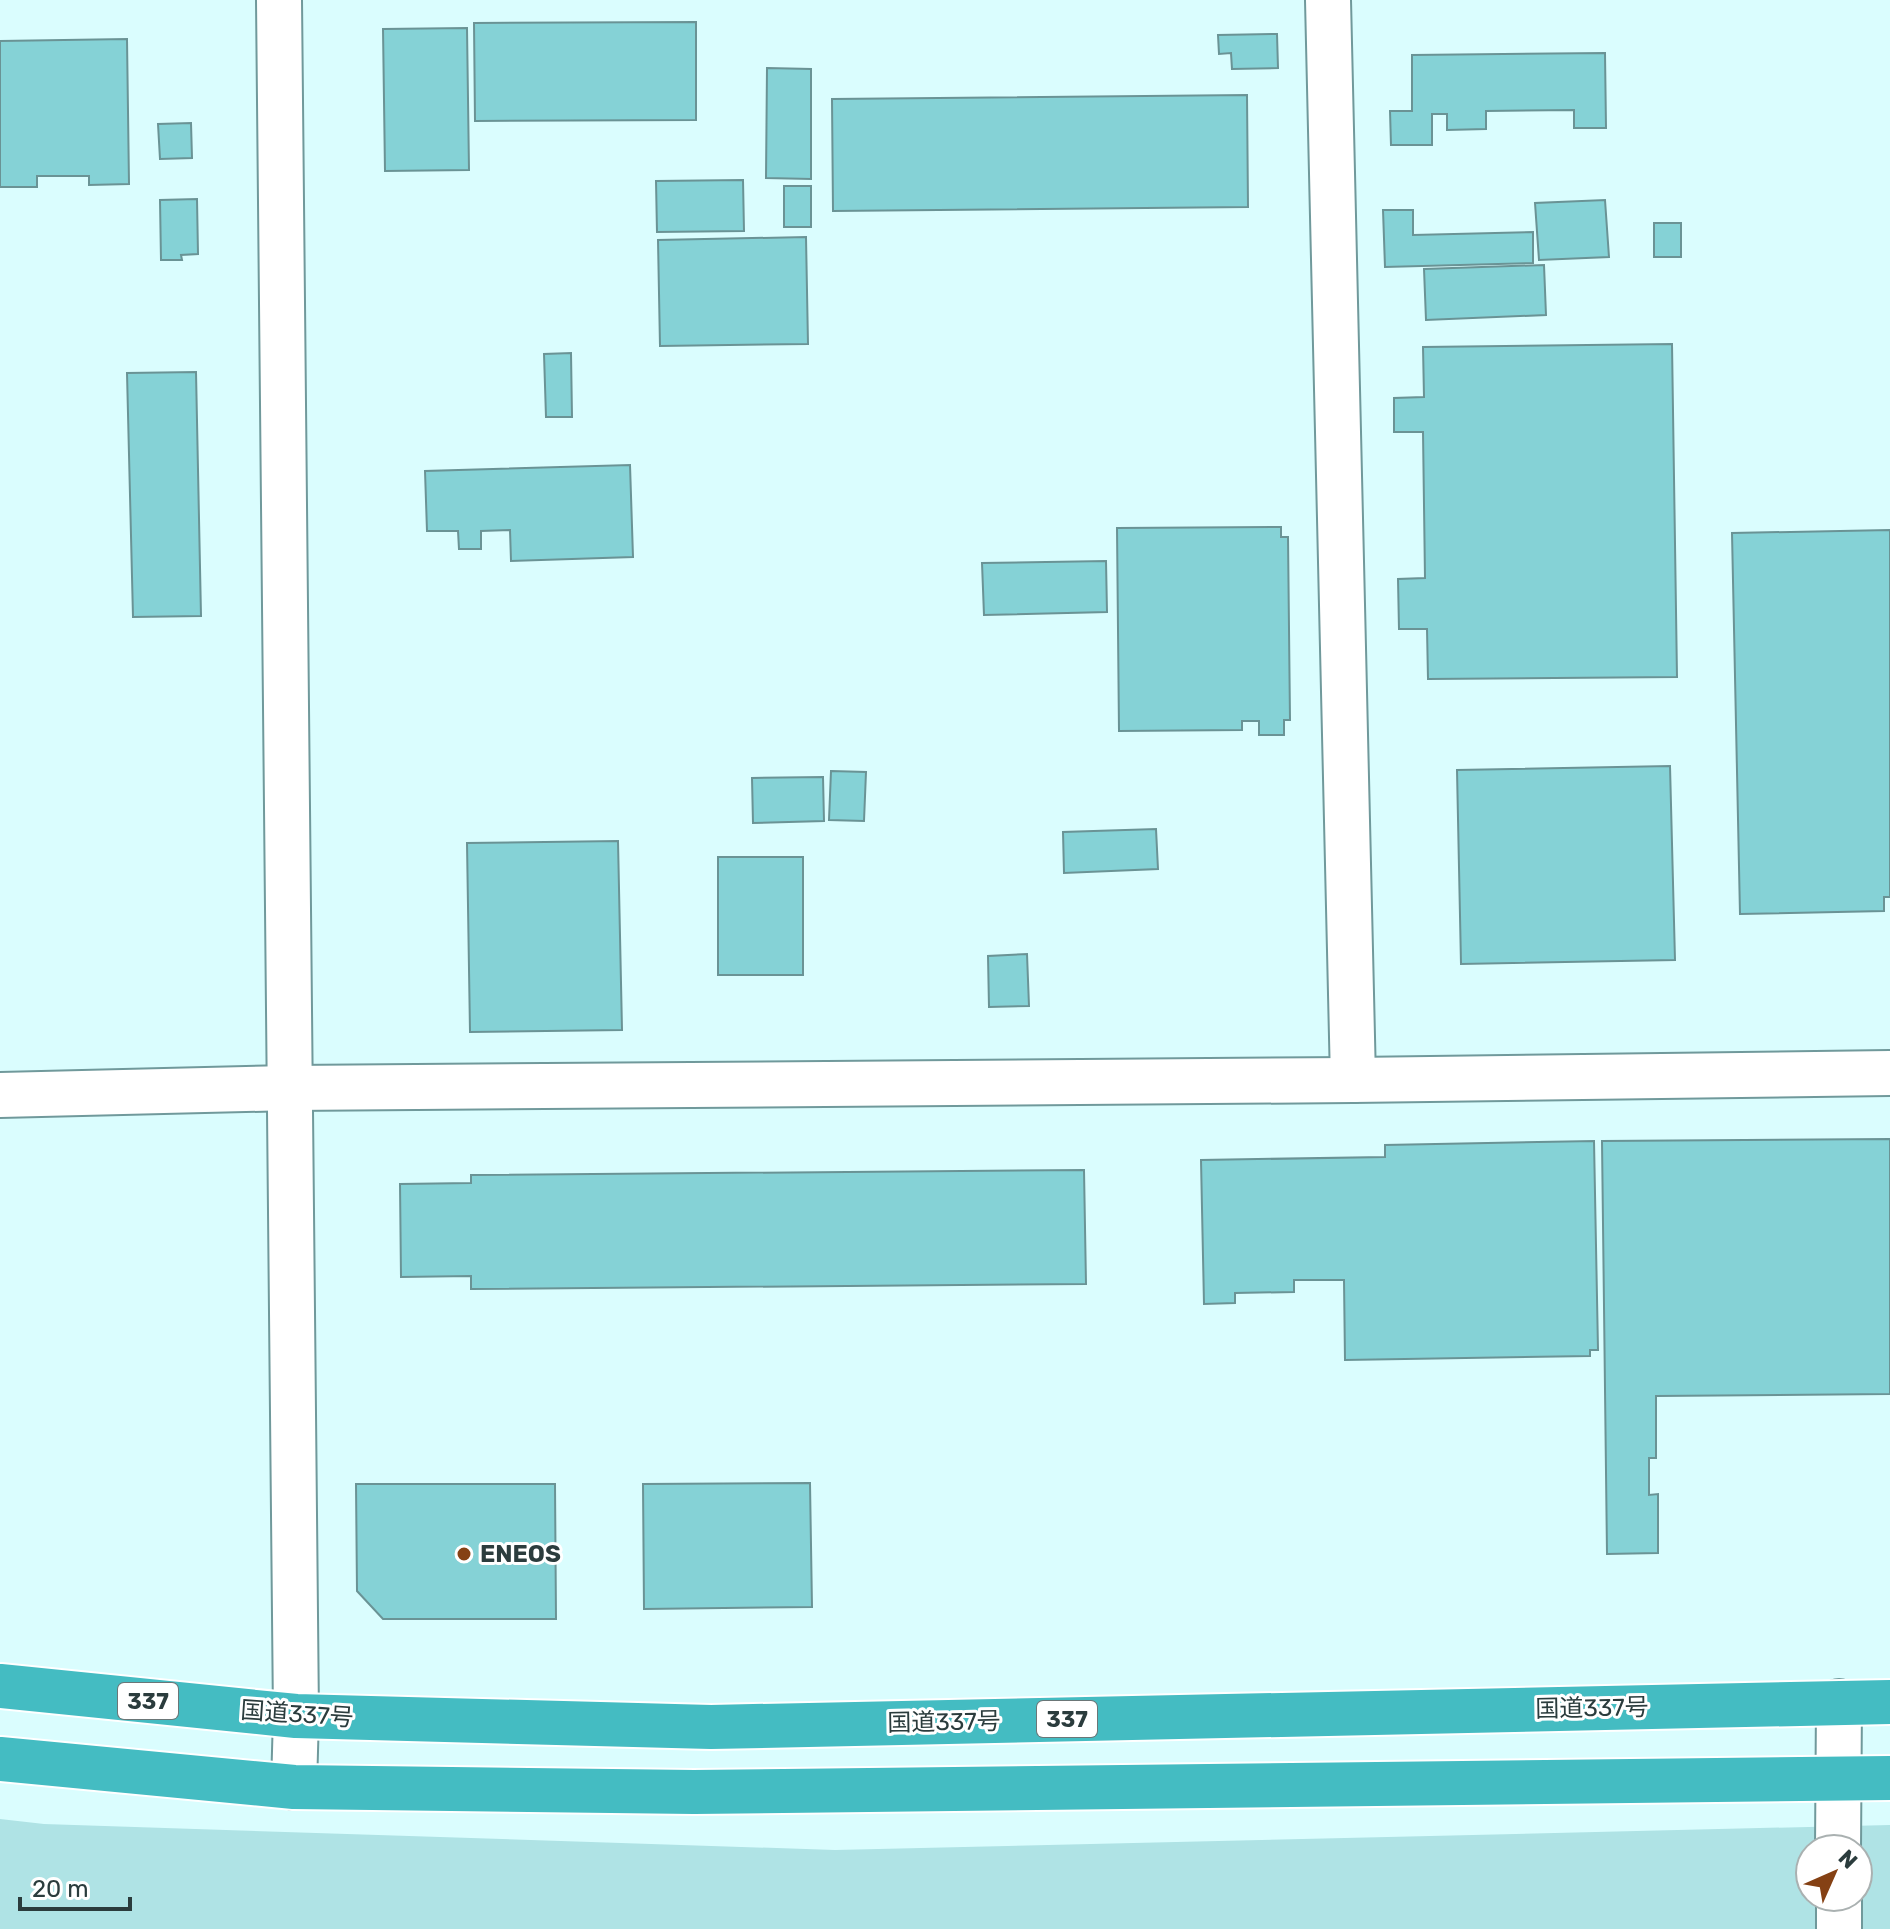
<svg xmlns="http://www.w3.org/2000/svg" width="1890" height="1929" font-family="Rubik,'Noto Sans JP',sans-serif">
<rect width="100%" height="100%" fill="#dafdfe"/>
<path fill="#afe3e5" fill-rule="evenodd" d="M 0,1819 L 44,1824 L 835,1850 L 1890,1825 L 1890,1929 L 0,1929 ZM 1810,1849 L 1858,1849 L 1858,1897 L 1810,1897 Z"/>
<g fill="#85d2d6" stroke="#6a9395" stroke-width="2">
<polygon points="696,22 696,120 475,121 474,23"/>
<polygon points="467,28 469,170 385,171 383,29"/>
<polygon points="1277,34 1278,68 1232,69 1231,53 1219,54 1218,35"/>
<polygon points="127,39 129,184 89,185 89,176 37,176 37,187 0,187 0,41"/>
<polygon points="1605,53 1606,128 1574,128 1574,110 1486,111 1486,129 1447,130 1447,114 1432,114 1432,145 1391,145 1390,111 1412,111 1412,55"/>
<polygon points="767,68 811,69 811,179 766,178"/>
<polygon points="1247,95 1248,207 833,211 832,99"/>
<polygon points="191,123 192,158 160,159 158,124"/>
<polygon points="743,180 744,231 657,232 656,181"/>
<rect x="784" y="186" width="27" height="41"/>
<polygon points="197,199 198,254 181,255 182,260 161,260 160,200"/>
<polygon points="1605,200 1609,257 1539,260 1535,203"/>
<polygon points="1383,210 1413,210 1413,235 1533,232 1533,263 1385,267"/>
<rect x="1654" y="223" width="27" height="34"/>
<polygon points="806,237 808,344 660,346 658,240"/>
<polygon points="1544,265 1546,315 1426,320 1424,269"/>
<polygon points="1672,344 1677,677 1428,679 1427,629 1399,629 1398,579 1425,578 1423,432 1394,432 1394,398 1424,397 1423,347"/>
<polygon points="571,353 572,417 546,417 544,354"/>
<polygon points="196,372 201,616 133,617 127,373"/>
<polygon points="630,465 633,557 511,561 510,530 481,531 481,549 459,549 458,531 427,531 425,471"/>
<polygon points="1281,527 1281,537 1288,537 1290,720 1284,720 1284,735 1259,735 1259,721 1242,721 1242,730 1119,731 1117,528"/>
<polygon points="1890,530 1890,897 1884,897 1884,911 1740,914 1732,533"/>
<polygon points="1106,561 1107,612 984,615 982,563"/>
<polygon points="1670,766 1675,960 1461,964 1457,770"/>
<polygon points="831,771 866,772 864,821 829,820"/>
<polygon points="823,777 824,821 753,823 752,778"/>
<polygon points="1156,829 1158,869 1064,873 1063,832"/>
<polygon points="618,841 622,1030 470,1032 467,843"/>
<rect x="718" y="857" width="85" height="118"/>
<polygon points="1027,954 1029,1006 989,1007 988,956"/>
<polygon points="1890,1139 1890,1394 1656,1396 1656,1458 1649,1458 1649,1495 1658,1494 1658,1553 1607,1554 1602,1141"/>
<polygon points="1594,1141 1598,1350 1590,1350 1590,1356 1345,1360 1344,1280 1294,1280 1294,1292 1235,1293 1235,1303 1204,1304 1201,1160 1385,1157 1385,1145"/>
<polygon points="1084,1170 1086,1284 471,1289 471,1276 401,1277 400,1184 471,1183 471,1175"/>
<polygon points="810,1483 812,1607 644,1609 643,1484"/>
<polygon points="356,1484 555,1484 556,1619 383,1619 357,1591"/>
</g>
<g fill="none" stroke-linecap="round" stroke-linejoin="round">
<defs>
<g id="minor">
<polyline points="279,0 296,1716 294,1787"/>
<polyline points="1328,0 1353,1080"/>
<polyline points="0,1095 290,1088 1353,1080 1890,1073"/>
<polyline points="1838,1849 1839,1702"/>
<polyline points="1839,1897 1839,1929"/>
</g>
<g id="highway">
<polyline points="0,1686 296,1716 711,1727 1890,1702"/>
<polyline points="0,1759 294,1787 694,1792 1890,1778"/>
</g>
</defs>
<use href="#minor" stroke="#70999b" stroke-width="48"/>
<use href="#highway" stroke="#fff" stroke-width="48"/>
<use href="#minor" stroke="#fff" stroke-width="44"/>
<use href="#highway" stroke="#44bcc2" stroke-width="44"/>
</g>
<circle fill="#854114" stroke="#fff" stroke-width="3" cx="464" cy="1554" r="8"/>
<g text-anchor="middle" stroke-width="6" stroke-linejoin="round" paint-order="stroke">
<g fill="#fff" stroke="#6b7677" stroke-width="2">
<rect x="118" y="1683" width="60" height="36" rx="6"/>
<rect x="1037" y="1701" width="60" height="36" rx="6"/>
</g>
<g font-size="22" font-weight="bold" fill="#2b3c3d">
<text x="148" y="1709">337</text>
<text x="1067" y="1727">337</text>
</g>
<g font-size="24" font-weight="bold" fill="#2b3c3d" stroke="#fff" text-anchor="start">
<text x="480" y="1562">ENEOS</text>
</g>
<g font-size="24" fill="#2b3c3d" stroke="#fff">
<text transform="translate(1592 1708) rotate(-1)" y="8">国道337号</text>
<text transform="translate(297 1714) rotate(4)" y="8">国道337号</text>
<text transform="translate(944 1722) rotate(-1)" y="8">国道337号</text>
</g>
</g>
<g transform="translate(1834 1873) rotate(45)"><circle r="38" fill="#ffffff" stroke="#aab1b1" stroke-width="2"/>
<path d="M0-6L14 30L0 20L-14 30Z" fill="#854114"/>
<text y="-12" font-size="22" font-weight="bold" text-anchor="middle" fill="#2b3c3d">N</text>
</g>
<path d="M20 1897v12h110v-12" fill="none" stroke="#2b3c3d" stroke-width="4"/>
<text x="32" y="1897" font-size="24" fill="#2b3c3d" stroke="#ffffff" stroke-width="6" paint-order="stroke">20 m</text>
</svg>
